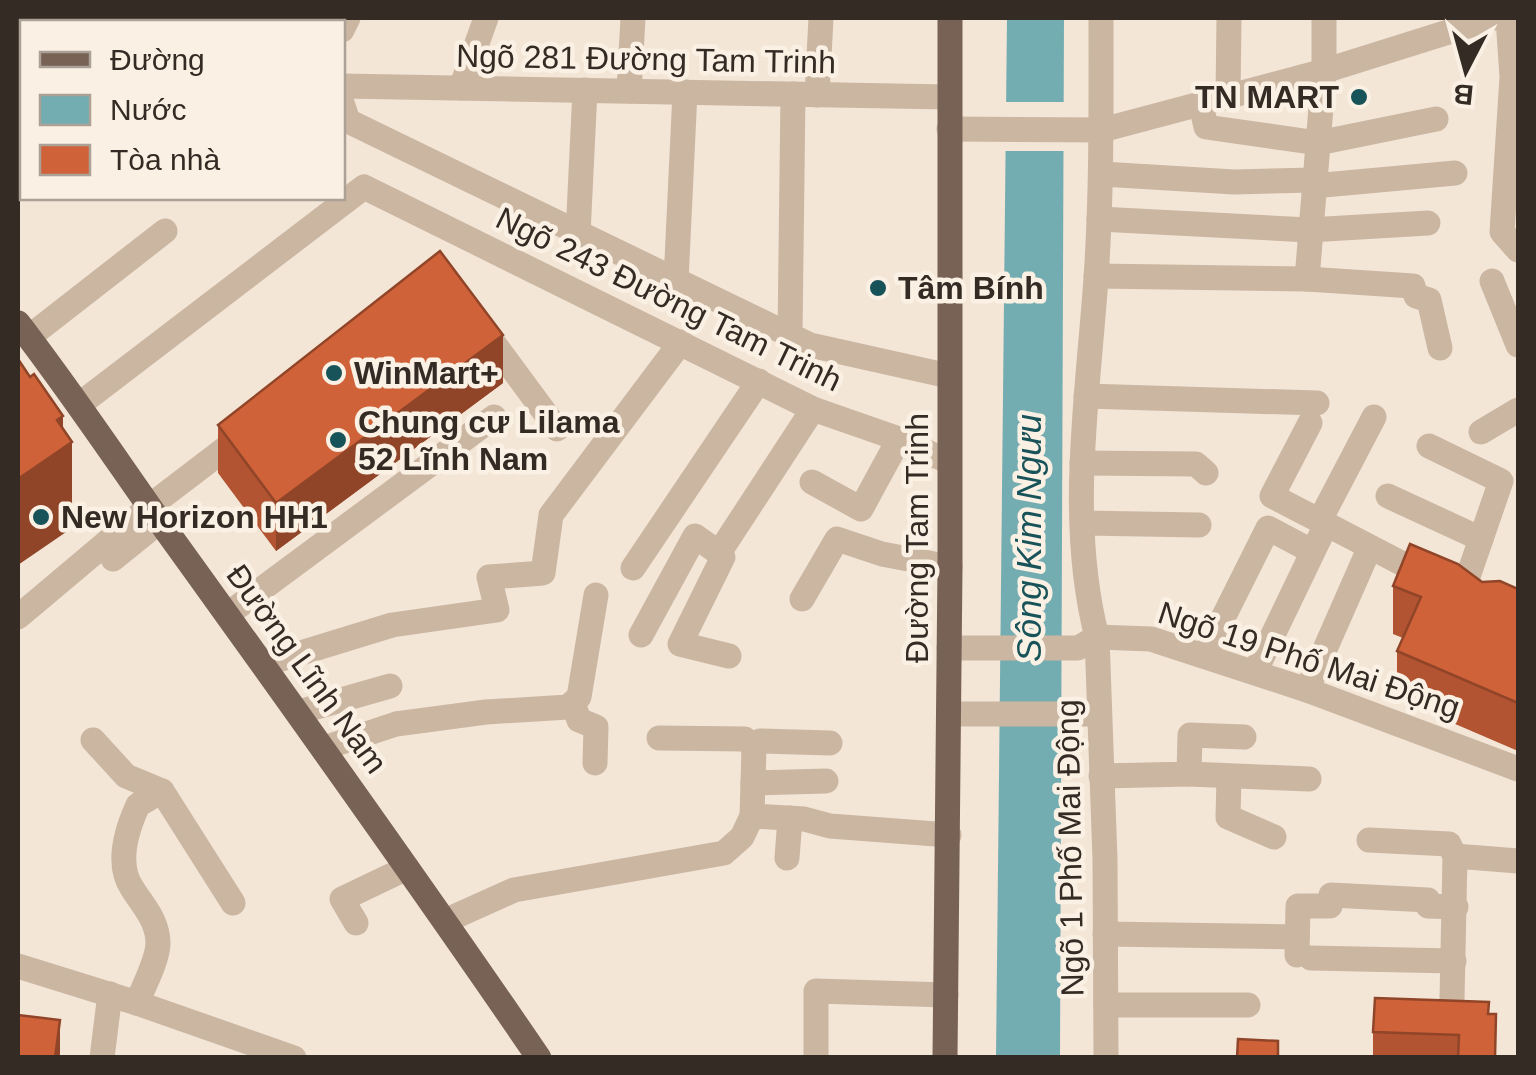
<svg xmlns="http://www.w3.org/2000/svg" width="1536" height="1075" font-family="Arial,sans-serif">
<rect width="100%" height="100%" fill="#f3e6d7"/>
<polygon fill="#74adb1" points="1007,18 1064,18 1060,1057 996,1058"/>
<polygon fill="#f3e6d7" points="1001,102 1069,102 1069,151 1000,151"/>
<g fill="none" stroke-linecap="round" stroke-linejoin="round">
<g stroke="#cbb6a2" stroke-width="25">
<polyline points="234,18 237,22"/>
<path d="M 1101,18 C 1101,105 1102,191 1096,278 C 1088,395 1067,521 1097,637 L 1105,859 L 1106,1058"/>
<polyline points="1508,18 1512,77 1502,232 1518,250"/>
<polyline points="44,22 50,18"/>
<polyline points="342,30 348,18"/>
<polyline points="18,43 22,39"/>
<polyline points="342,86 948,97"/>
<polyline points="461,88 486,18"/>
<polyline points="629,91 633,18"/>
<polyline points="817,95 821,18"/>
<polyline points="1228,96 1229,18"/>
<polyline points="342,103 348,121 810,345 949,376"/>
<polyline points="1201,105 1206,127 1318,143 1436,119"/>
<polyline points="949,129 1102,130 1324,71 1493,18"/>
<polyline points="1102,174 1234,182 1313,180"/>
<polyline points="1313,186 1455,173"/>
<polyline points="1099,219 1309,230 1428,223"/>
<polyline points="578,234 585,90"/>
<polyline points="1096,276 1307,279 1413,286 1416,296 1429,300 1440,348"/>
<polyline points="1307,279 1324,71 1324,18"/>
<polyline points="676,281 685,92"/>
<polyline points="1492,281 1518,345"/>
<polyline points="484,330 557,429"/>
<polyline points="790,335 793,94"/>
<polyline points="29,337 165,231"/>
<polyline points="1086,396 1317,403"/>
<polyline points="80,404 364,187 813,409 899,439 949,462"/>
<polyline points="1310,423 1272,496 1430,578"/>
<polyline points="1481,432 1518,410"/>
<polyline points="1429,446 1501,481 1462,594"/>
<polyline points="1082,463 1196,464 1206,473"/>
<polyline points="812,482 861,509 899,439"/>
<polyline points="1388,496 1481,539"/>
<polyline points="1320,520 1374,417"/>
<polyline points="1083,523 1199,525"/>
<polyline points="719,553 723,557 680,644 729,656"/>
<polyline points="113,559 160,521"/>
<polyline points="633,568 759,381"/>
<polyline points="802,599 837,539 882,554 950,567"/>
<polyline points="228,614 494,417"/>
<polyline points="18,617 150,506 243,435"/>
<polyline points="641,635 695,536 719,553 813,409"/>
<polyline points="949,648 1078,648 1097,637 1151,639 1307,690 1518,769"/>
<polyline points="1205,654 1268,528 1302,546"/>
<polyline points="265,664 392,625 497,610 489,577 543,573 551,515 681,342"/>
<polyline points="1255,672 1320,537"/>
<polyline points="1307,690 1369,549"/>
<polyline points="573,703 579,720 596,727 595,763"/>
<polyline points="299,712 390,686"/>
<polyline points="949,714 1099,714"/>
<polyline points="659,738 745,739 754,747"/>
<polyline points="93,740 126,776 162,791"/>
<polyline points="324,748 396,724 486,712 568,707 579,697 596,595"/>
<polyline points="1189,774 1309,779"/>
<polyline points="1101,776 1189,774 1190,735 1244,737"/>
<polyline points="1229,777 1228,817 1274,837"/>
<polyline points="753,783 826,781"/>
<polyline points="752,816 754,747 760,741 830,743"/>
<polyline points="1369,840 1449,844 1455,856"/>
<polyline points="787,858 790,818"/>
<polyline points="445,921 514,890 724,853 742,837 752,816 804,819 830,826 949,835"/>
<polyline points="356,923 342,899 407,868"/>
<polyline points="1105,934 1297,937"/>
<polyline points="1297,955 1298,906 1330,906 1331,895 1428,900 1428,906 1456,907"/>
<polyline points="1311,958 1454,961"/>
<polyline points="18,966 137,1003 294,1058"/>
<polyline points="1452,999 1455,856 1518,861"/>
<path d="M 137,1003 C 144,985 157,962 158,944 C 158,920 143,906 132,888 C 116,864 127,829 138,805 L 162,791 L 233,903"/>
<polyline points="1106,1005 1248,1005"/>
<polyline points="102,1058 110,994"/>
<polyline points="816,1058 816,991 946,995"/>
</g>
<g stroke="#786255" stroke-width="25">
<path d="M 18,323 C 69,389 115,458 163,526 C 290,702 416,878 539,1058"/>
<polyline points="945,1058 950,567 950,18"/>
</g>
</g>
<g fill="#b25431">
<polygon points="283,18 306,18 300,22 287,22"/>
<polygon points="503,383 276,551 218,473 218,425"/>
<polygon points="1482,582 1518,589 1518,751 1397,699 1397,651 1403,638 1393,634 1393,586"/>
<polygon points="1489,1014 1495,1058 1373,1058 1373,1032"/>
</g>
<g fill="#914528">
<polygon points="292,18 306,18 300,22 292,22"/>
<polygon points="503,335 503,383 276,551 276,503"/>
<polygon points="63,416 63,448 72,442 72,528 18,565 18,479 57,420"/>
<polygon points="60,1020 60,1054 59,1058 55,1058"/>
</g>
<g fill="#cf6239" stroke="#914528" stroke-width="2.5">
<polygon points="440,251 503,335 276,503 218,425"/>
<polygon points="18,359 30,377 34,374 63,416 57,420 72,442 18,479"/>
<polygon points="1410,544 1458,564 1482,582 1500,581 1518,589 1518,703 1397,651 1421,597 1393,586"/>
<polygon points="1375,998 1489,1002 1488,1014 1496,1014 1495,1058 1458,1058 1459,1035 1373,1032"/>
<polygon points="18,1015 60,1020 55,1058 18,1058"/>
<polygon points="1238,1039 1278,1041 1278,1058 1237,1058"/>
</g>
<g fill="#185359" stroke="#faf0e3" stroke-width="4">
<circle cx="1359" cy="97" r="10"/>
<circle cx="878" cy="288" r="10"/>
<circle cx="334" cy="373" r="10"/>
<circle cx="338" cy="440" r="10"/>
<circle cx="41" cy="517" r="10"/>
</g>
<g text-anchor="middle" stroke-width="9" stroke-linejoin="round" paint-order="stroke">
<g font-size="32" fill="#352b25" stroke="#faf0e3">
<text transform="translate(646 59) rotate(1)" y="11">Ngõ 281 Đường Tam Trinh</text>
<text transform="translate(669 299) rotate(26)" y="11">Ngõ 243 Đường Tam Trinh</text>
<text transform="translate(917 538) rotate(-90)" y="11">Đường Tam Trinh</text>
<text transform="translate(1309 660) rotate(18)" y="11">Ngõ 19 Phố Mai Động</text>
<text transform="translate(307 669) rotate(54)" y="11">Đường Lĩnh Nam</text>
<text transform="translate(1070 848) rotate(-91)" y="11">Ngõ 1 Phố Mai Động</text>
</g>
<g font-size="32" font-weight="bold" fill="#352b25" stroke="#faf0e3" text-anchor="start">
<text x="1339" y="108" text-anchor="end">TN MART</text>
<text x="898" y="299">Tâm Bính</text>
<text x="354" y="384">WinMart+</text>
<text x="358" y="433">Chung cư Lilama<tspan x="358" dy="37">52 Lĩnh Nam</tspan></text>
<text x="61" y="528">New Horizon HH1</text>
</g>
<g font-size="35" font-style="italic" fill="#185359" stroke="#faf0e3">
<text transform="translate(1029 538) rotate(-90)" y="12">Sông Kim Ngưu</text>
</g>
</g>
<rect width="1536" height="1075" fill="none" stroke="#352b25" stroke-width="40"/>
<rect x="20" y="20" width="325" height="180" fill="#faf0e3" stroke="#aba197" stroke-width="2.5"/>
<rect x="40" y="52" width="50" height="15" fill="#786255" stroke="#aba197" stroke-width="2.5"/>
<text x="110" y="70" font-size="30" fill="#352b25">Đường</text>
<rect x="40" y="95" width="50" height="30" fill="#74adb1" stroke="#aba197" stroke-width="2.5"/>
<text x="110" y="120" font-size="30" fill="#352b25">Nước</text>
<rect x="40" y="145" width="50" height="30" fill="#cf6239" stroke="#aba197" stroke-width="2.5"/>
<text x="110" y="170" font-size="30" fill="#352b25">Tòa nhà</text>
<g transform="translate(1466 70) rotate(186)" stroke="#faf0e3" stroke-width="8" paint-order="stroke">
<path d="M0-8L18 38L0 25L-18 38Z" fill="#352b25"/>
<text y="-15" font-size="28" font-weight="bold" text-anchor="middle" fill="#352b25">B</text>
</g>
</svg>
